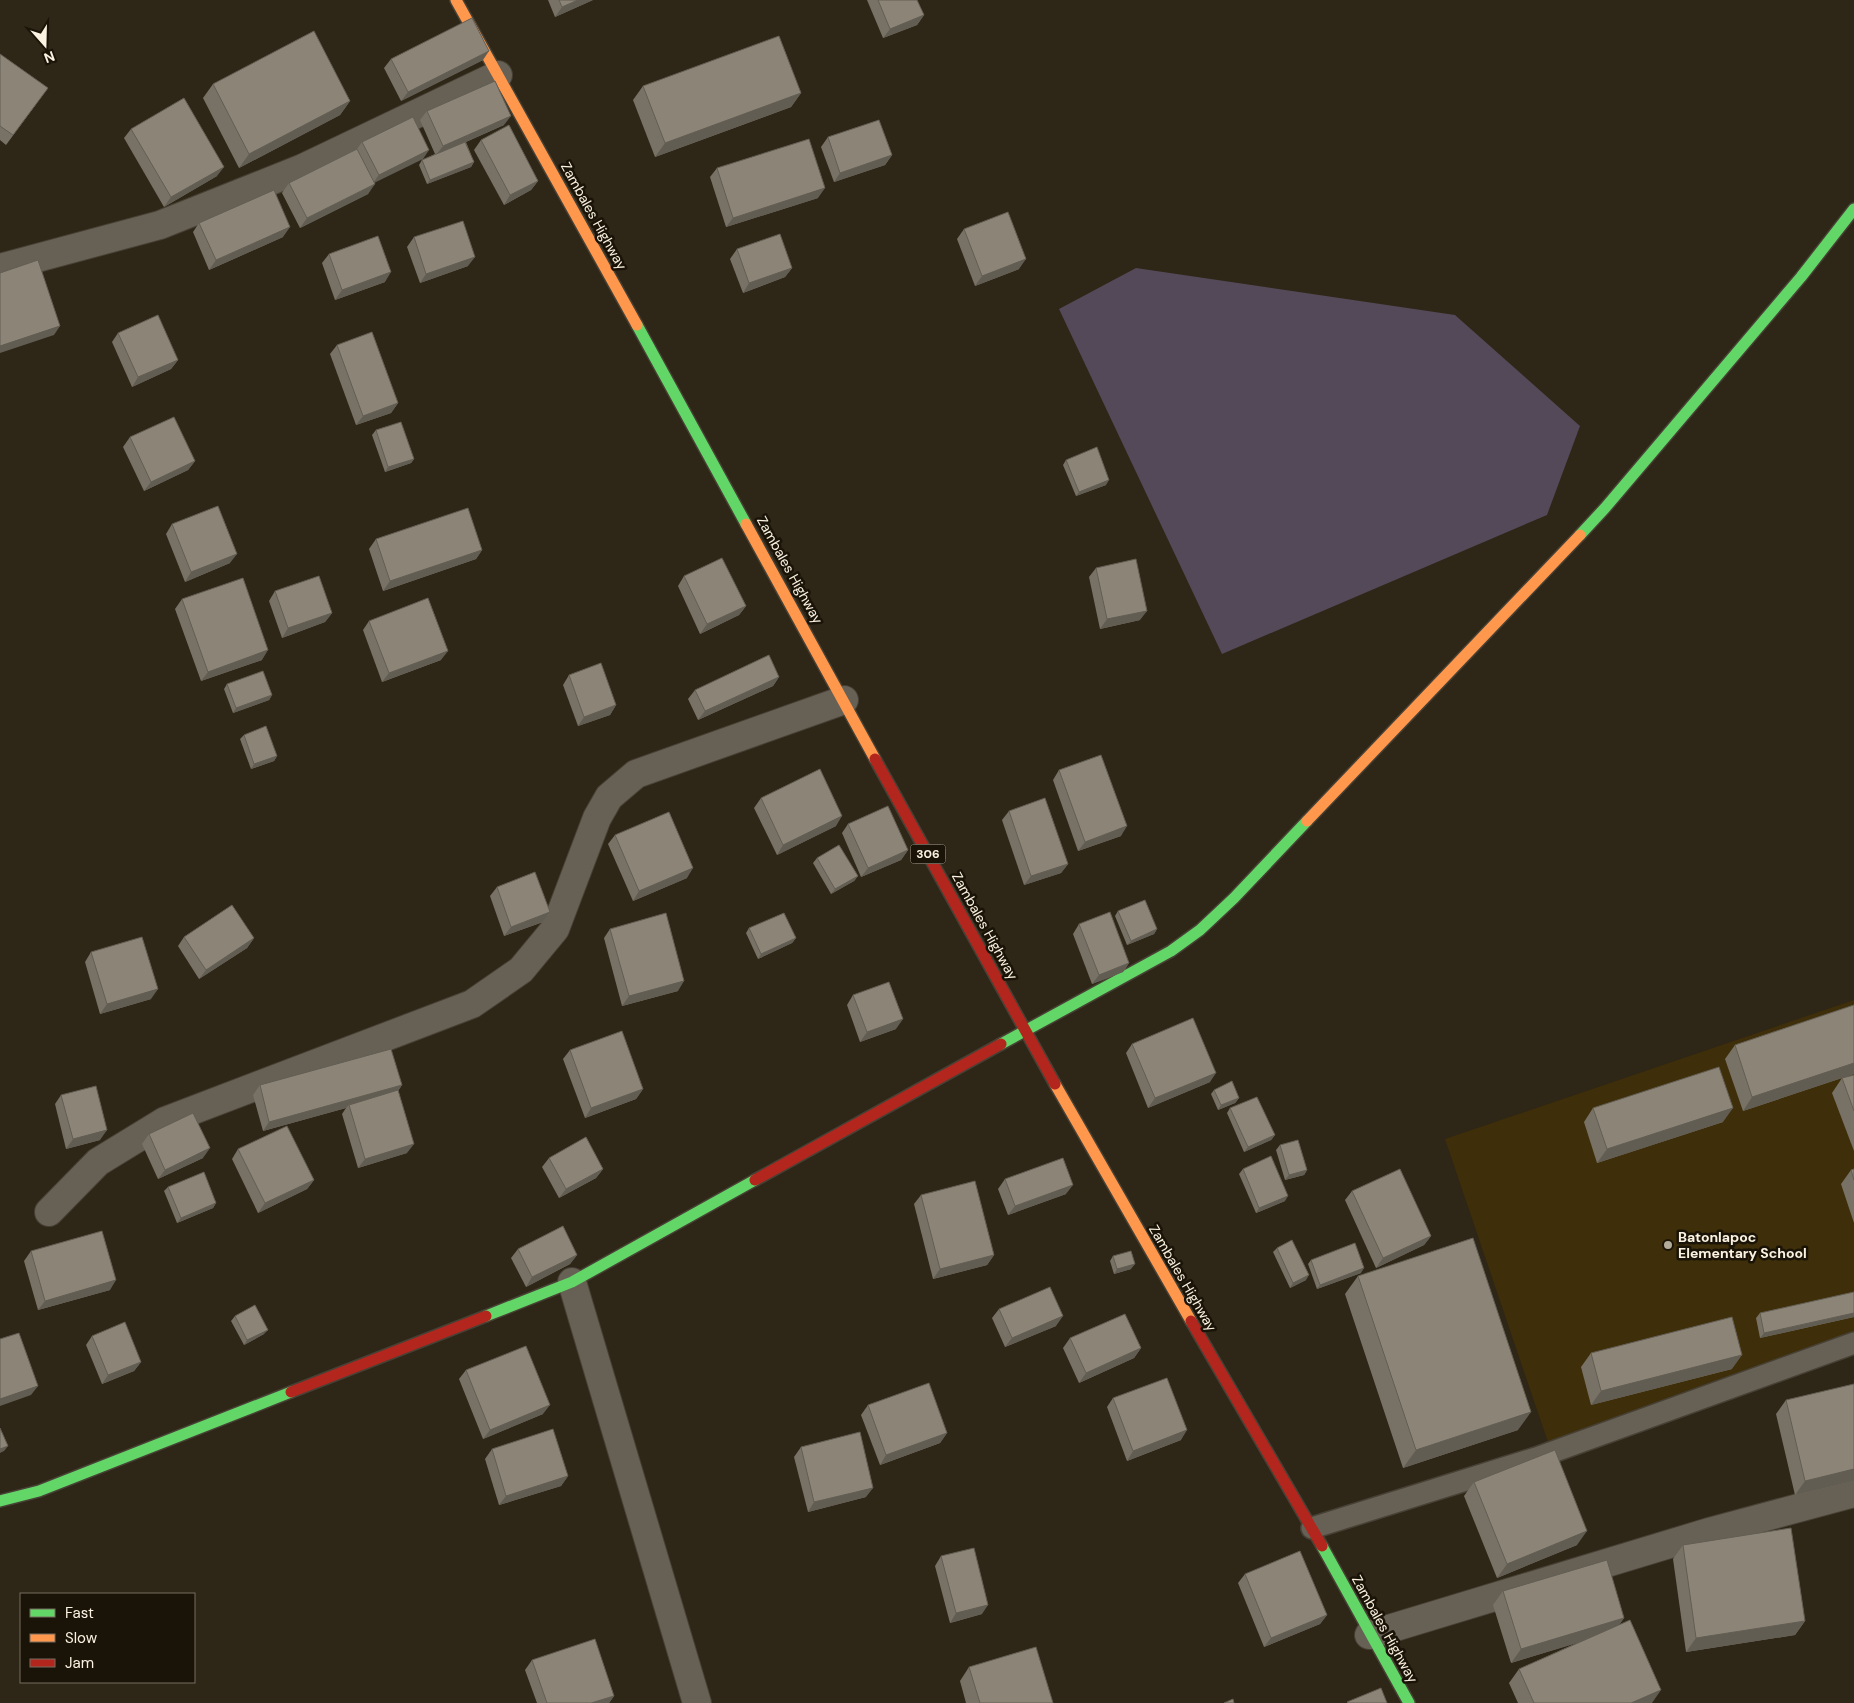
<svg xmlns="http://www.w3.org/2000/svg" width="1854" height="1703" font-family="'DM Sans',sans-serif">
<rect width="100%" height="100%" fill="#2e2616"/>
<polygon fill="#3e2e09" points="1854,1000 1854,1351 1552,1454 1445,1139"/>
<polygon fill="#534958" points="1136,268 1455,315 1580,426 1547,515 1222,654 1059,309"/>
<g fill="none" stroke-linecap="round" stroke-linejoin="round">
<defs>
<polyline id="lane" points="1312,1528 1536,1458 1854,1343"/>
<g id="street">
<polyline points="0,268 160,225 303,168 498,75"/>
<polyline points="49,1212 98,1162 165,1121 472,1004 521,970 555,929 597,818 609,797 636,774 844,700"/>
<polyline points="572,1282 697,1703"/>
<polyline points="1369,1635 1709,1532 1854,1493"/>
</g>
<g id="fast">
<polyline points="637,325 746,524"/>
<polyline points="1580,535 1605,508 1801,277 1854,209"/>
<polyline points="1001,1044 1171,951 1200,930 1234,898 1307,821"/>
<polyline points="486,1316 572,1282 755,1180"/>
<polyline points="0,1501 39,1491 291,1392"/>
<polyline points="1322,1546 1409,1703"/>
</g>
<g id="slow">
<polyline points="456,0 637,325"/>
<polyline points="746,524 875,759"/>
<polyline points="1307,821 1580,535"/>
<polyline points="1055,1084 1191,1321"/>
</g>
<g id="jam">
<polyline points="875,759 1055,1084"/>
<polyline points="755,1180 1001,1044"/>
<polyline points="1191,1321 1322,1546"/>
<polyline points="291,1392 486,1316"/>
</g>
</defs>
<use href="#lane" stroke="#474135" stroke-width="24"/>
<use href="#street" stroke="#474135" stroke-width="30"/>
<use href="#fast" stroke="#474135" stroke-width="14"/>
<use href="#slow" stroke="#474135" stroke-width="14"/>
<use href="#jam" stroke="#474135" stroke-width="14"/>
<use href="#lane" stroke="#676155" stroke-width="21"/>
<use href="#street" stroke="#676155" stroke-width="28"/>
<use href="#fast" stroke="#63d668" stroke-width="11"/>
<use href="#slow" stroke="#ff974d" stroke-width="11"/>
<use href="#jam" stroke="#b3261e" stroke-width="11"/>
</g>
<g fill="#787266">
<polygon points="548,0 593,0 555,17"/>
<polygon points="867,0 917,0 924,15 917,25 883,38"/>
<polygon points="0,54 48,88 6,145 0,140"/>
<polygon points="391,59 483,60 401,101 384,68"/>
<polygon points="213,84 350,101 340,115 239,168 203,98"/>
<polygon points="643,86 801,93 791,107 655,157 633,100"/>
<polygon points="427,111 504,125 466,142 474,162 471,167 427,184 419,165 422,160 435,154 420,120"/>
<polygon points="413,117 368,194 300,228 282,193 289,183 357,149 362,142"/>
<polygon points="131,129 217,176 164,207 124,138"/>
<polygon points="828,137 892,155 885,165 834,182 821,147"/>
<polygon points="481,140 538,181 531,190 504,205 474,150"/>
<polygon points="717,168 818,198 726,227 710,177"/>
<polygon points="199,223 283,237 209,270 193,232"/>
<polygon points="964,229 1019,269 975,286 957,239"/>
<polygon points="414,237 468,266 420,283 407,247"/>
<polygon points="737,249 792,268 785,277 743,293 730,259"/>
<polygon points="329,254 385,282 335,300 322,263"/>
<polygon points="118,333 178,360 171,369 132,387 112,342"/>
<polygon points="337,345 398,403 391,413 356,425 330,354"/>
<polygon points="376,430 414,459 411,463 385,472 372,435"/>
<polygon points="130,437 195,461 188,470 144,491 123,447"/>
<polygon points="1066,460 1106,485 1076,496 1063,465"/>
<polygon points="172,524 230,563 185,582 166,534"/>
<polygon points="376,539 482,550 476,559 383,591 369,549"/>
<polygon points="1096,568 1140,620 1100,629 1089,577"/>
<polygon points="684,576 746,606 739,615 700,634 678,586"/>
<polygon points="275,591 332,613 325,622 282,638 269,601"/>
<polygon points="182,599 262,660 201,681 175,609"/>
<polygon points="369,621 441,660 382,682 363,630"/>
<polygon points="569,675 616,705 610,715 578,726 563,685"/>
<polygon points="779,677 773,686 698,720 688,699 695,690"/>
<polygon points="227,684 272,695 269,700 233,713 224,689"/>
<polygon points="244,735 277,756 274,761 251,769 240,739"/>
<polygon points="1059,770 1121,836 1078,851 1053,780"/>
<polygon points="761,798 836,826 777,855 754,808"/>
<polygon points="1009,811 1068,864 1061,873 1024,885 1002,820"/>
<polygon points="848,824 908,850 901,860 861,877 842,833"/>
<polygon points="615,835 687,878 633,901 608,844"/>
<polygon points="817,858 858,876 854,881 831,894 813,863"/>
<polygon points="497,887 550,912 543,922 504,936 490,896"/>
<polygon points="1118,911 1157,929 1154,934 1127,945 1115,916"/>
<polygon points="1079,924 1129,963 1123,972 1092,984 1073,934"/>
<polygon points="749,928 796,938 792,943 758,959 746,933"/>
<polygon points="610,929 678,991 622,1006 604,938"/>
<polygon points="184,937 254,938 247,948 199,979 178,946"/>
<polygon points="91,952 151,999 100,1014 85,962"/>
<polygon points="853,995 896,1029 860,1042 847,1005"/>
<polygon points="1854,1005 1854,1074 1743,1111 1725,1059 1735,1045"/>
<polygon points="1132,1044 1210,1082 1148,1108 1126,1053"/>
<polygon points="570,1050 643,1089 636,1099 585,1118 563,1059"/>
<polygon points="1854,1075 1854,1151 1832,1093 1842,1078"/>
<polygon points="260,1085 402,1085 398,1091 407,1153 358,1168 342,1114 346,1108 263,1131 253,1095"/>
<polygon points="1214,1090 1239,1098 1235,1103 1218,1110 1211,1094"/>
<polygon points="61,1095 100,1140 66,1149 55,1104"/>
<polygon points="1230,1108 1275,1135 1271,1140 1244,1152 1227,1113"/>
<polygon points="1593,1108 1723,1122 1597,1163 1584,1122"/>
<polygon points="149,1134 203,1158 158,1179 142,1144"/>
<polygon points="1280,1145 1307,1170 1304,1175 1285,1180 1276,1150"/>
<polygon points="238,1149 314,1180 307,1189 258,1213 232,1159"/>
<polygon points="549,1158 603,1169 596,1178 559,1198 542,1167"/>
<polygon points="1243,1169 1285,1201 1256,1213 1239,1174"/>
<polygon points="1854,1169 1854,1223 1841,1184 1851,1170"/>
<polygon points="1005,1179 1066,1194 1008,1215 998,1189"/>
<polygon points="168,1187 216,1203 213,1208 177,1223 164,1191"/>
<polygon points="1352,1191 1431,1236 1424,1245 1376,1268 1345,1200"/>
<polygon points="921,1195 994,1255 987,1265 933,1279 914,1204"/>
<polygon points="1277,1248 1306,1280 1290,1288 1273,1252"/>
<polygon points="518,1249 577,1255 570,1264 526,1287 511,1258"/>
<polygon points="31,1251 110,1290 38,1310 24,1261"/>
<polygon points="1113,1256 1131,1269 1114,1274 1110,1261"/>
<polygon points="1311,1260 1361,1273 1317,1289 1308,1264"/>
<polygon points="1358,1276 1518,1430 1403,1468 1345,1294"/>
<polygon points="1854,1292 1854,1317 1760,1338 1756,1318 1760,1313"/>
<polygon points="999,1309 1056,1326 1005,1347 992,1318"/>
<polygon points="235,1316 264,1334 244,1345 231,1321"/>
<polygon points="92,1336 141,1362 134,1371 102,1384 86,1345"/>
<polygon points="1070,1338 1141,1348 1134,1358 1079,1383 1063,1348"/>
<polygon points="1591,1353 1732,1369 1591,1405 1581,1367"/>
<polygon points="466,1370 543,1414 483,1439 459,1379"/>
<polygon points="1113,1398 1181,1440 1127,1461 1107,1407"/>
<polygon points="1786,1400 1854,1481 1795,1495 1776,1414"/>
<polygon points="868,1405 947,1433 940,1443 880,1465 861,1415"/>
<polygon points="801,1447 866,1497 808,1512 794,1457"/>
<polygon points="492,1449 568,1476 561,1486 499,1505 485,1459"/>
<polygon points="1474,1482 1577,1545 1497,1578 1464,1496"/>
<polygon points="1683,1545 1805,1621 1795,1635 1686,1652 1673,1559"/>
<polygon points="941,1556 982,1614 950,1623 935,1566"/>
<polygon points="1245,1574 1327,1615 1320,1624 1264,1647 1238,1583"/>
<polygon points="1503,1591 1624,1618 1619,1625 1652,1703 1518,1703 1509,1683 1519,1669 1579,1642 1511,1663 1493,1605"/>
<polygon points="532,1660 614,1696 609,1703 537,1703 525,1670"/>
<polygon points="969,1667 1053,1703 966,1703 960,1681"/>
</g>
<g fill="#625d53">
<polygon points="578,0 593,0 555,17 562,7"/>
<polygon points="924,15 917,25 883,38 890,29"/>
<polygon points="489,51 483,60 401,101 408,92"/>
<polygon points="801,93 791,107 655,157 665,143"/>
<polygon points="350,101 340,115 239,168 249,154"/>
<polygon points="511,116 504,125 436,155 443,146"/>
<polygon points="429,150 423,159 372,184 379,175"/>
<polygon points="892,155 885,165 834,182 840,173"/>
<polygon points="474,162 471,167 427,184 430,180"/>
<polygon points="224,167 217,176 164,207 171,197"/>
<polygon points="538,181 531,190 504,205 510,195"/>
<polygon points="375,184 368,194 300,228 307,218"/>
<polygon points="825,188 818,198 726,227 733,218"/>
<polygon points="290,227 283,237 209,270 216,260"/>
<polygon points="475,257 468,266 420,283 426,274"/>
<polygon points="1026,259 1019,269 975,286 982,276"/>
<polygon points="792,268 785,277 743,293 749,283"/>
<polygon points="391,272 385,282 335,300 342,290"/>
<polygon points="60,326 54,335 0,353 0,346"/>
<polygon points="178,360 171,369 132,387 138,377"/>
<polygon points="398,403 391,413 356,425 363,416"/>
<polygon points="414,459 411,463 385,472 388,467"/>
<polygon points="195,461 188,470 144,491 151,482"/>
<polygon points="1109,480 1106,485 1076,496 1079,492"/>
<polygon points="482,550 476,559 383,591 390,581"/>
<polygon points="237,554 230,563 185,582 191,572"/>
<polygon points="746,606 739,615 700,634 707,624"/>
<polygon points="1147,611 1140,620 1100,629 1107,619"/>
<polygon points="332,613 325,622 282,638 288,628"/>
<polygon points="268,650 262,660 201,681 208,672"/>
<polygon points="448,651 441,660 382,682 389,673"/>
<polygon points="779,677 773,686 698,720 705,711"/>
<polygon points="272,695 269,700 233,713 236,708"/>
<polygon points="616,705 610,715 578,726 584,717"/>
<polygon points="277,756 274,761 251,769 254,764"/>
<polygon points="842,816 836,826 777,855 783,845"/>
<polygon points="1127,826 1121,836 1078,851 1085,842"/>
<polygon points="908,850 901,860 861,877 868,868"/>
<polygon points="1068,864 1061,873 1024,885 1031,876"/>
<polygon points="693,868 687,878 633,901 639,891"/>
<polygon points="858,876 854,881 831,894 835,889"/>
<polygon points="550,912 543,922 504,936 511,927"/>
<polygon points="1157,929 1154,934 1127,945 1131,941"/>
<polygon points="254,938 247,948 199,979 206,970"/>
<polygon points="796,938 792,943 758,959 761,954"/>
<polygon points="1129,963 1123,972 1092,984 1099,975"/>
<polygon points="684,981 678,991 622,1006 629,996"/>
<polygon points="158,989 151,999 100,1014 107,1004"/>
<polygon points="903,1019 896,1029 860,1042 867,1032"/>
<polygon points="1854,1063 1854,1074 1743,1111 1752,1097"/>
<polygon points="1216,1073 1210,1082 1148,1108 1155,1098"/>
<polygon points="402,1085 395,1095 349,1105 346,1108 263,1131 269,1122"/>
<polygon points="643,1089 636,1099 585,1118 591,1108"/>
<polygon points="1239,1098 1235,1103 1218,1110 1221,1105"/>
<polygon points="1733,1108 1723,1122 1597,1163 1607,1149"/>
<polygon points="107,1130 100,1140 66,1149 73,1139"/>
<polygon points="1275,1135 1271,1140 1244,1152 1248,1147"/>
<polygon points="414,1144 407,1153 358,1168 365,1159"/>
<polygon points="210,1148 203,1158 158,1179 165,1170"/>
<polygon points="603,1169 596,1178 559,1198 566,1189"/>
<polygon points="1307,1170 1304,1175 1285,1180 1289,1175"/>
<polygon points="314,1180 307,1189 258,1213 265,1203"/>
<polygon points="1073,1185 1066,1194 1008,1215 1015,1206"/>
<polygon points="1288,1196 1285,1201 1256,1213 1259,1208"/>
<polygon points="216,1203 213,1208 177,1223 181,1218"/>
<polygon points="1431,1236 1424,1245 1376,1268 1383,1258"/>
<polygon points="577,1255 570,1264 526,1287 532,1277"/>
<polygon points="994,1255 987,1265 933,1279 940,1269"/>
<polygon points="1135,1264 1131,1269 1114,1274 1117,1269"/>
<polygon points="1364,1268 1361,1273 1317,1289 1320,1285"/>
<polygon points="1309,1275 1306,1280 1290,1288 1293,1283"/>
<polygon points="116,1280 110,1290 38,1310 45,1301"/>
<polygon points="1854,1313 1854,1317 1760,1338 1764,1333"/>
<polygon points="1063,1316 1056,1326 1005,1347 1012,1338"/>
<polygon points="268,1330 264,1334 244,1345 247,1340"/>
<polygon points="1141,1348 1134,1358 1079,1383 1086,1373"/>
<polygon points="1742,1355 1732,1369 1591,1405 1601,1391"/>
<polygon points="141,1362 134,1371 102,1384 108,1375"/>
<polygon points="38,1386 31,1395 0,1406 0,1399"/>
<polygon points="550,1405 543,1414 483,1439 490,1430"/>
<polygon points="1531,1412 1518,1430 1403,1468 1416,1450"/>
<polygon points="1187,1430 1181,1440 1127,1461 1133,1451"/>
<polygon points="947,1433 940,1443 880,1465 886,1455"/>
<polygon points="8,1446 4,1451 0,1453 0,1449"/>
<polygon points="1854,1469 1854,1481 1795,1495 1805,1481"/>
<polygon points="568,1476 561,1486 499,1505 506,1496"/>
<polygon points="873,1488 866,1497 808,1512 814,1502"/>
<polygon points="1587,1531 1577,1545 1497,1578 1507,1564"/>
<polygon points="988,1605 982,1614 950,1623 956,1613"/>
<polygon points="1327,1615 1320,1624 1264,1647 1271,1638"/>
<polygon points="1624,1618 1614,1632 1511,1663 1521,1649"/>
<polygon points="1805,1621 1795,1635 1686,1652 1696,1638"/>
<polygon points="1661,1690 1652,1703 1631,1703"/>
<polygon points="614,1696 609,1703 591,1703"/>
</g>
<g fill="#8c8577" stroke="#625d53">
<polygon points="559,0 578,0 562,7"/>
<polygon points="878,0 917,0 924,15 890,29"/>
<polygon points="472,18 489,51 408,92 391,59"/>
<polygon points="314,31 350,101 249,154 213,84"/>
<polygon points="779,36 801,93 665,143 643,86"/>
<polygon points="0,54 48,88 13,135 0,126"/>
<polygon points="495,81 511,116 443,146 427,111"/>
<polygon points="184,98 224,167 171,197 131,129"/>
<polygon points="413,117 429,150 379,175 362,142"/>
<polygon points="879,120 892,155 840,173 828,137"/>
<polygon points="509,125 538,181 510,195 481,140"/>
<polygon points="809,139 825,188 733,218 717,168"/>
<polygon points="465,142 474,162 430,180 422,160"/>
<polygon points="357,149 375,184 307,218 289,183"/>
<polygon points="274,190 290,227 216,260 199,223"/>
<polygon points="1008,212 1026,259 982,276 964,229"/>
<polygon points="463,221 475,257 426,274 414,237"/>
<polygon points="780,234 792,268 749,283 737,249"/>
<polygon points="378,236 391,272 342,290 329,254"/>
<polygon points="38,260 60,326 0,346 0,273"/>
<polygon points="158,315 178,360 138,377 118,333"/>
<polygon points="372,332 398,403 363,416 337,345"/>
<polygon points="174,417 195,461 151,482 130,437"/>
<polygon points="401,422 414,459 388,467 376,430"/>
<polygon points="1097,447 1109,480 1079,492 1066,460"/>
<polygon points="218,506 237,554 191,572 172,524"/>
<polygon points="468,508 482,550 390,581 376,539"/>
<polygon points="722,558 746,606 707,624 684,576"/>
<polygon points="1136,559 1147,611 1107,619 1096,568"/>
<polygon points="319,576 332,613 288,628 275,591"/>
<polygon points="243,578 268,650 208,672 182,599"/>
<polygon points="428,598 448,651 389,673 369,621"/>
<polygon points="769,655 779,677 705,711 695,690"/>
<polygon points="601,663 616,705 584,717 569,675"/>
<polygon points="263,671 272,695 236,708 227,684"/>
<polygon points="266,726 277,756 254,764 244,735"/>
<polygon points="1101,755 1127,826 1085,842 1059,770"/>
<polygon points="820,769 842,816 783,845 761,798"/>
<polygon points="1045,798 1068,864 1031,876 1009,811"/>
<polygon points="888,806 908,850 868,868 848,824"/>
<polygon points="669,812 693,868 639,891 615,835"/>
<polygon points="839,845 858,876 835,889 817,858"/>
<polygon points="535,872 550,912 511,927 497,887"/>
<polygon points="1145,900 1157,929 1131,941 1118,911"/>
<polygon points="232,905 254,938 206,970 184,937"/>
<polygon points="1110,912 1129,963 1099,975 1079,924"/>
<polygon points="666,913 684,981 629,996 610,929"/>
<polygon points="784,913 796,938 761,954 749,928"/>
<polygon points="142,937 158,989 107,1004 91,952"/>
<polygon points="889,982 903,1019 867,1032 853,995"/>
<polygon points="1854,1005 1854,1063 1752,1097 1735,1045"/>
<polygon points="1193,1018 1216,1073 1155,1098 1132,1044"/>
<polygon points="622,1031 643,1089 591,1108 570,1050"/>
<polygon points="391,1049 402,1085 269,1122 260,1085"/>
<polygon points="1719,1067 1733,1108 1607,1149 1593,1108"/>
<polygon points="1854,1075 1854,1111 1842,1078"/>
<polygon points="1232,1081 1239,1098 1221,1105 1214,1090"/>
<polygon points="96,1086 107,1130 73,1139 61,1095"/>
<polygon points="398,1090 414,1144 365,1159 349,1105"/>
<polygon points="1257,1097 1275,1135 1248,1147 1230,1108"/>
<polygon points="193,1113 210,1148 165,1170 149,1134"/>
<polygon points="287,1126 314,1180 265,1203 238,1149"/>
<polygon points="586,1137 603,1169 566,1189 549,1158"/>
<polygon points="1298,1140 1307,1170 1289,1175 1280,1145"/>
<polygon points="1271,1156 1288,1196 1259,1208 1243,1169"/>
<polygon points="1063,1158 1073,1185 1015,1206 1005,1179"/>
<polygon points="1400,1169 1431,1236 1383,1258 1352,1191"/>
<polygon points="1854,1169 1854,1180 1851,1170"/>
<polygon points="204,1172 216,1203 181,1218 168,1187"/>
<polygon points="975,1181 994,1255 940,1269 921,1195"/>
<polygon points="563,1226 577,1255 532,1277 518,1249"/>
<polygon points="102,1231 116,1280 45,1301 31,1251"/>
<polygon points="1473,1238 1531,1412 1416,1450 1358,1276"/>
<polygon points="1292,1240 1309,1275 1293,1283 1277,1248"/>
<polygon points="1355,1243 1364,1268 1320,1285 1311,1260"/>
<polygon points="1131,1251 1135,1264 1117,1269 1113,1256"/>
<polygon points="1050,1287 1063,1316 1012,1338 999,1309"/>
<polygon points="1854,1292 1854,1313 1764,1333 1760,1313"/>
<polygon points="255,1305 268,1330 247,1340 235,1316"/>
<polygon points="1125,1314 1141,1348 1086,1373 1070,1338"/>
<polygon points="1732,1317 1742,1355 1601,1391 1591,1353"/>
<polygon points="125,1322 141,1362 108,1375 92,1336"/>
<polygon points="19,1333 38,1386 0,1399 0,1339"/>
<polygon points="526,1346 550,1405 490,1430 466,1370"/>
<polygon points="1167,1378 1187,1430 1133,1451 1113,1398"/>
<polygon points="929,1383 947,1433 886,1455 868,1405"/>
<polygon points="1854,1384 1854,1469 1805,1481 1786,1400"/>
<polygon points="0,1428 8,1446 0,1449"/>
<polygon points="553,1429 568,1476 506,1496 492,1449"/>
<polygon points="860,1432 873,1488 814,1502 801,1447"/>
<polygon points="1555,1450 1587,1531 1507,1564 1474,1482"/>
<polygon points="1791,1528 1805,1621 1696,1638 1683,1545"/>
<polygon points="974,1548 988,1605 956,1613 941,1556"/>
<polygon points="1300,1551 1327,1615 1271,1638 1245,1574"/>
<polygon points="1607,1560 1624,1618 1521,1649 1503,1591"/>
<polygon points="1630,1620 1661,1690 1631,1703 1534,1703 1519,1669"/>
<polygon points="595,1639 614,1696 591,1703 547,1703 532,1660"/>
<polygon points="1036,1647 1053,1703 980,1703 969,1667"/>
<polygon points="1381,1688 1387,1703 1348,1703 1347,1702"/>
<polygon points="1233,1699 1234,1703 1224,1703"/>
</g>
<circle fill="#b3ab9a" stroke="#1a1408" stroke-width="2" cx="1668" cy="1245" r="5"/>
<g text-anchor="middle" stroke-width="5" stroke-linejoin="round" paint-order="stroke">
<rect fill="#1a1408" stroke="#b8afa0" stroke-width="1" x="910.5" y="844.5" width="35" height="19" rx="4"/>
<g font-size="12" font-weight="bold" fill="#fbf2e1">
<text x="928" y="858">306</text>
</g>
<g font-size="14" fill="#fbf2e1" stroke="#1a1408">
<text transform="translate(594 216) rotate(61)" y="5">Zambales Highway</text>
<text transform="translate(790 570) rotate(61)" y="5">Zambales Highway</text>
<text transform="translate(985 926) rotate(61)" y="5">Zambales Highway</text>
<text transform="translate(1183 1278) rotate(60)" y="5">Zambales Highway</text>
<text transform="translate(1385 1629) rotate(61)" y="5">Zambales Highway</text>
</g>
<g font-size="14" font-weight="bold" fill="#fbf2e1" stroke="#1a1408" text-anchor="start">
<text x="1678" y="1242">Batonlapoc<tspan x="1678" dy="16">Elementary School</tspan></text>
</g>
</g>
<rect x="20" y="1593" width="175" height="90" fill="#1a1408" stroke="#746d5f"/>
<rect x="30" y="1609" width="25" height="8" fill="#63d668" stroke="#746d5f"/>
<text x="65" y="1618" font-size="15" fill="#fbf2e1">Fast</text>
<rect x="30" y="1634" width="25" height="8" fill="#ff974d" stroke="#746d5f"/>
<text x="65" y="1643" font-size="15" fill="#fbf2e1">Slow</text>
<rect x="30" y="1659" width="25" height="8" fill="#b3261e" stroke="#746d5f"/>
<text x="65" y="1668" font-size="15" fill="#fbf2e1">Jam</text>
<g transform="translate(45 45) rotate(160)" stroke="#1a1408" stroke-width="4" paint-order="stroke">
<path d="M0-4L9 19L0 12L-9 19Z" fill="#fbf2e1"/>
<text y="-8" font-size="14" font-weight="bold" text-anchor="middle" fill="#fbf2e1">N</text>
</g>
</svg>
